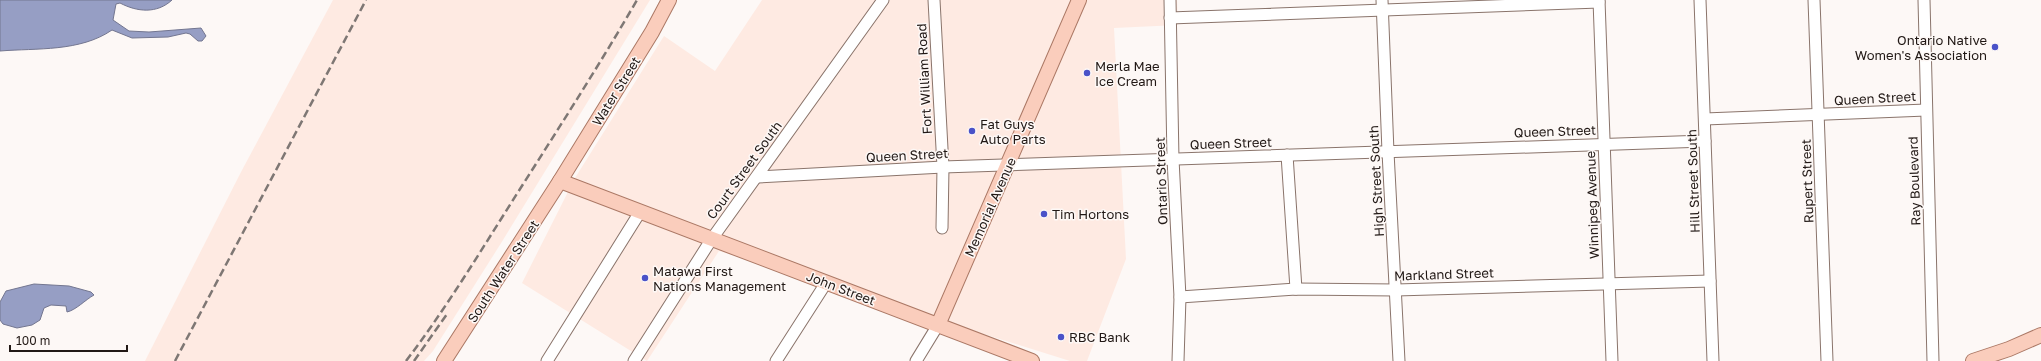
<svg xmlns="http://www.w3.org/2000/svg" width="2041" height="361" font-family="'Golos Text',sans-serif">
<rect width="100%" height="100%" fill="#fdf8f6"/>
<g fill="#feeae2">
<polygon points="333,0 650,0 503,240 433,351 424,361 145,361 241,172"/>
<polygon points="762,0 1177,0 1178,25 1114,28 1126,259 1087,361 1070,361 719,251 647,361 522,283 575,178 664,36 715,71"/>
</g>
<g fill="#969ec4" stroke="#737690">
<path d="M 0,0 L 172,0 C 157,14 137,12 120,3 L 116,4 L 113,20 L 129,31 L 149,32 L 201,28 L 206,36 L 202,41 L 198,41 L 190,34 L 186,33 L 168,37 L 132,38 L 112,30 C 80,52 37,48 0,51 Z"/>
<path d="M 34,284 L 69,286 L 91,292 L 94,295 C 85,300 76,310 67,312 L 66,306 L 51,305 L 44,308 L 40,320 L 32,325 L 17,328 L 3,324 L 0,320 L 0,302 L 6,291 Z"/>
</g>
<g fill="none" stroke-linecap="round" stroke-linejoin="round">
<defs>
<g id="minor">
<polyline points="934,0 943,167 942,228"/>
<polyline points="1170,0 1173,159 1180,297 1178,361"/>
<polyline points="1382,0 1388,152 1399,361"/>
<polyline points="1599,0 1612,361"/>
<polyline points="1700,0 1713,361"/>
<polyline points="1814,0 1827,361"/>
<polyline points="1924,0 1933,361"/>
<polyline points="1170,18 1599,2"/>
<polyline points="1705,119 1926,110"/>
<polyline points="1287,155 1296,289"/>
<polyline points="757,177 943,167 1705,141"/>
<polyline points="1180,297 1296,289 1396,290 1710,281"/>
<polyline points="547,361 640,212"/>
<polyline points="634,361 711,240 883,0"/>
<polyline points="776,361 826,283"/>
<polyline points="916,361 938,325"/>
</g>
<g id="major">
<polyline points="560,181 1032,361"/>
<polyline points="938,325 1079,0"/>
<polyline points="444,361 560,181 652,32 669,0"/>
<polyline points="1973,361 2009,349 2041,335"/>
</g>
</defs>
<use href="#minor" stroke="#8a746b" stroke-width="13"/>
<use href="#major" stroke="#ab7865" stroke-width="16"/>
<use href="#minor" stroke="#fff" stroke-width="11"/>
<use href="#major" stroke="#facdbc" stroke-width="14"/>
<g stroke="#7e7774" stroke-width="2.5" stroke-dasharray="8 4" stroke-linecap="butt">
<polyline points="175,361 366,0"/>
<path d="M 406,361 C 448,306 483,247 520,189 C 560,126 600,64 637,0"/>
<polyline points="414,361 447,314"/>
</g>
</g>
<g fill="#4a52c8" stroke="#fdf8f6" stroke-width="1.5">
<circle cx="1995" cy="47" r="4"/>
<circle cx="1087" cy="73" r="4"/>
<circle cx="972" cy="131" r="4"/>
<circle cx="1044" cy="214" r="4"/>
<circle cx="645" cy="278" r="4"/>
<circle cx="1061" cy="337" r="4"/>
</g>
<g text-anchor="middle" stroke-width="3" stroke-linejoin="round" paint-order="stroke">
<g font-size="13" fill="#211815" stroke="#fdf8f6" text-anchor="start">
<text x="1987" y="45" text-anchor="end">Ontario Native<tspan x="1987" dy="15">Women's Association</tspan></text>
<text x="1095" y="71">Merla Mae<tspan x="1095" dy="15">Ice Cream</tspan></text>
<text x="980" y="129">Fat Guys<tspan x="980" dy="15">Auto Parts</tspan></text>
<text x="1052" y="219">Tim Hortons</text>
<text x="653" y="276">Matawa First<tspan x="653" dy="15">Nations Management</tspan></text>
<text x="1069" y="342">RBC Bank</text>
</g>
<g font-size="13" fill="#211815" stroke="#fdf8f6">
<text transform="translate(924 79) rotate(-93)" y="5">Fort William Road</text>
<text transform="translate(616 91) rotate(-58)" y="5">Water Street</text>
<text transform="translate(1875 98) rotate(-3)" y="5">Queen Street</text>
<text transform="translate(1555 131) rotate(-2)" y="5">Queen Street</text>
<text transform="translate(1231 143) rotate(-2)" y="5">Queen Street</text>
<text transform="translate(907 155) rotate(-3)" y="5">Queen Street</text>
<text transform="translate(744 170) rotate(-54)" y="5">Court Street South</text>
<text transform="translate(1161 181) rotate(-92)" y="5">Ontario Street</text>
<text transform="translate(1376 181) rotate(-93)" y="5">High Street South</text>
<text transform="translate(1693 181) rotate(-92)" y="5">Hill Street South</text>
<text transform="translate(1807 181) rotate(-92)" y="5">Rupert Street</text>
<text transform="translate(1914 181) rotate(-92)" y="5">Ray Boulevard</text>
<text transform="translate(1592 205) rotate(-92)" y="5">Winnipeg Avenue</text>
<text transform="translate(990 207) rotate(-66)" y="5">Memorial Avenue</text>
<text transform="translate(503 271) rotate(-57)" y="5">South Water Street</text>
<text transform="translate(1444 274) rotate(-2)" y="5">Markland Street</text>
<text transform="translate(841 288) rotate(21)" y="5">John Street</text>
</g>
</g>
<path d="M10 345v6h117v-6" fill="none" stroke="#211815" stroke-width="2"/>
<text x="16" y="345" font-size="12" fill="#211815" stroke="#fdf8f6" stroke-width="3" paint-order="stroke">100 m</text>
</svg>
